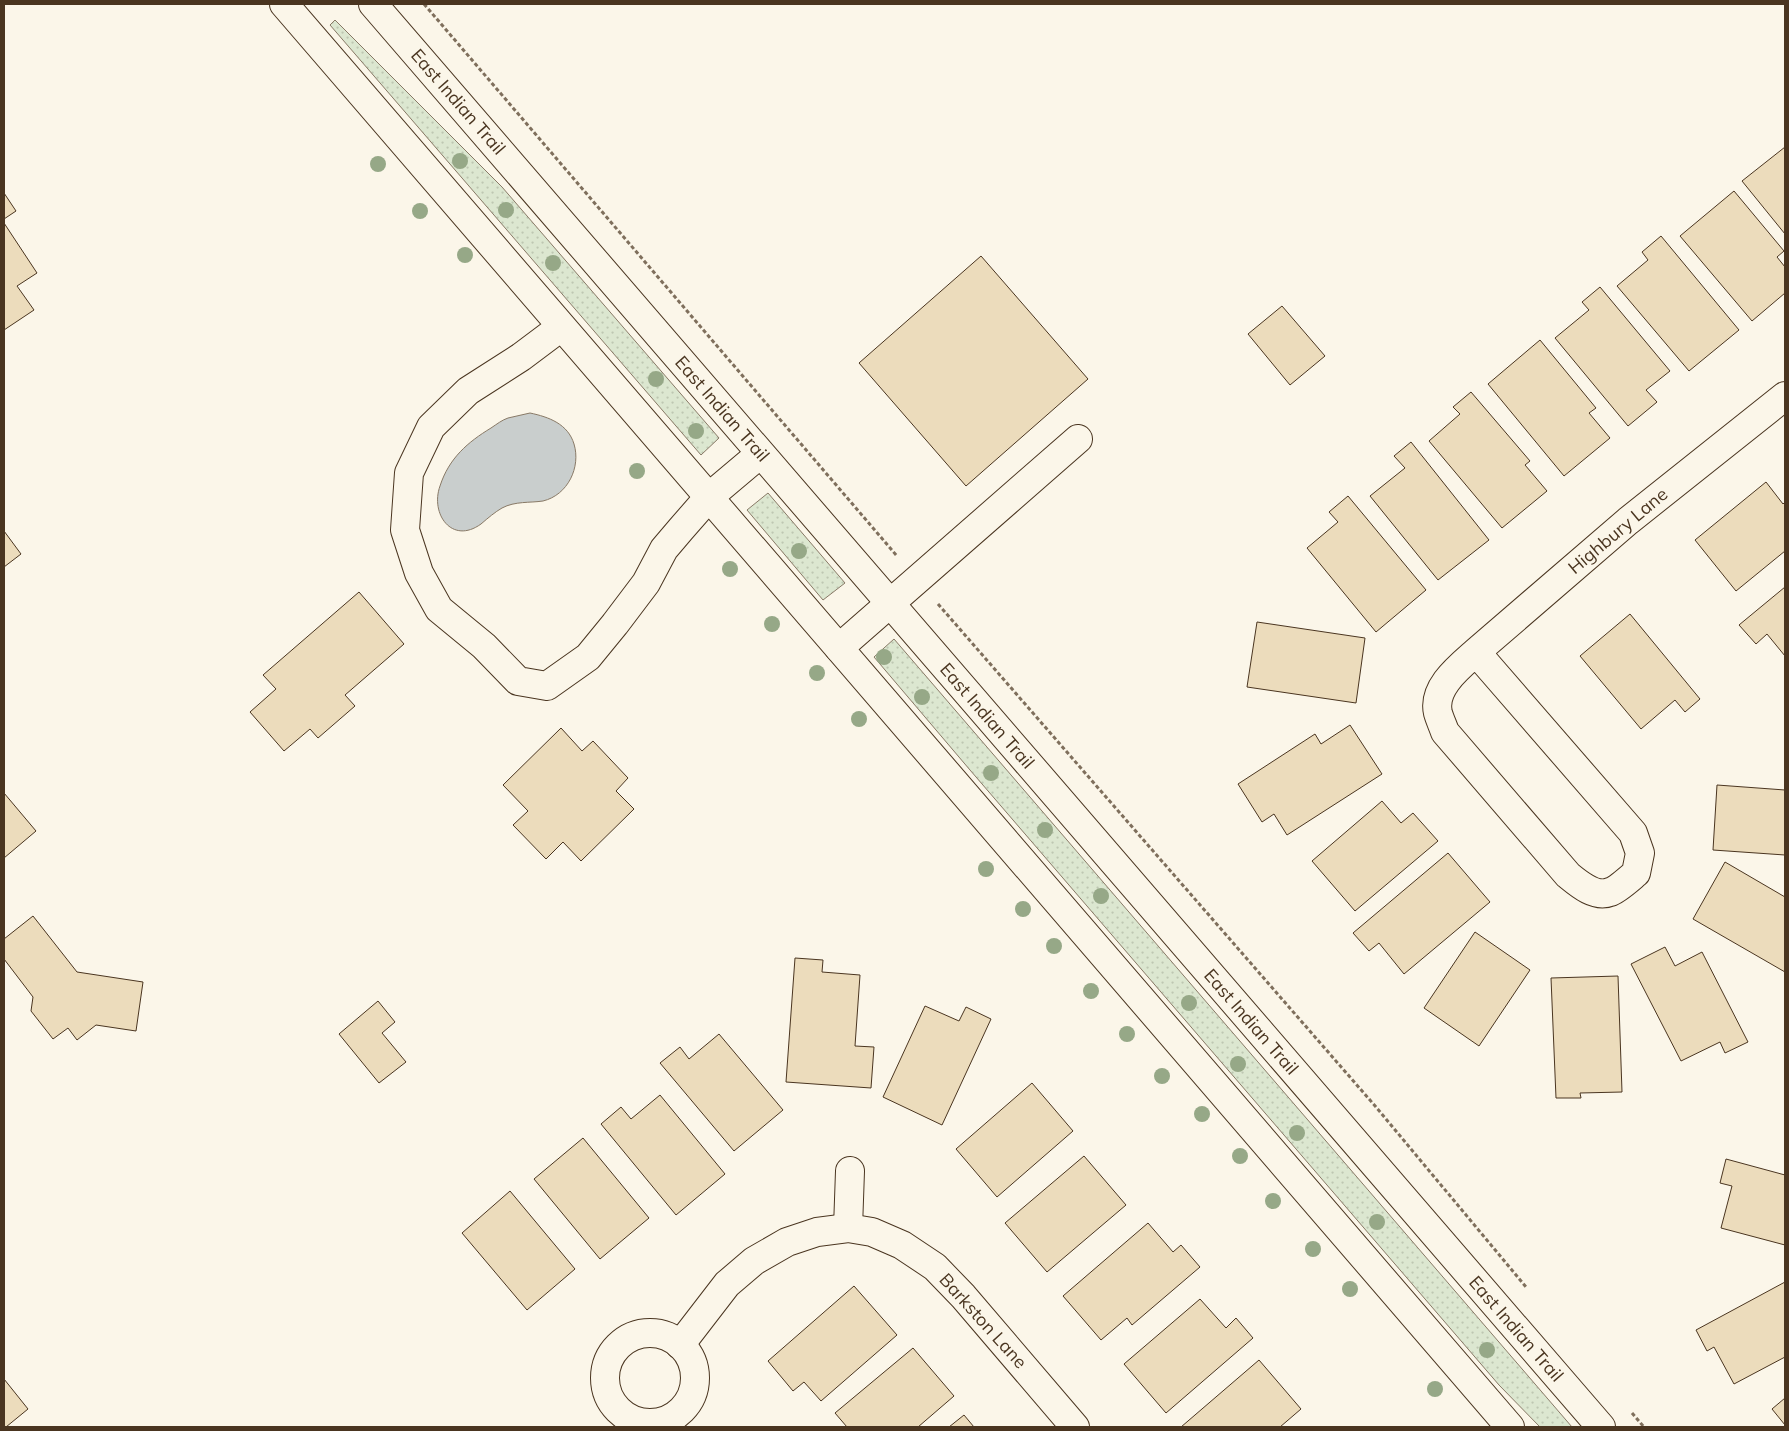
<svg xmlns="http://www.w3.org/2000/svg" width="1789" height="1431" font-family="Mulish,sans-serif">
<defs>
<pattern id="grass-dots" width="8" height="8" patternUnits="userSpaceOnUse" patternTransform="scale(1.25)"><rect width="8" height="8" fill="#dce7d0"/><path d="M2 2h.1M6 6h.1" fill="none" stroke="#bec7b2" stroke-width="1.8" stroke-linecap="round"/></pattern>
</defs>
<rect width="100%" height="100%" fill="#fbf6e9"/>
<g fill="url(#grass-dots)" stroke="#887966">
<polygon points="335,20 502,187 719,438 701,455 330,25"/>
<polygon points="768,493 845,583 823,600 747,510"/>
<polygon points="894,639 1572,1427 1540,1427 1499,1385 970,770 874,657"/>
</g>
<path fill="#c9cecd" stroke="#887966" d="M 530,413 C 549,417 568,424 574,444 C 581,467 568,495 543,501 C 530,503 515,501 502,508 C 495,512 488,518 481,524 C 452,545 430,514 440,486 C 449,458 468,442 491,428 C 497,424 502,420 508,418 C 515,416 523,415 530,413 Z"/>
<g fill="#ecdcbc" stroke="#4a3520">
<polygon points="1785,147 1785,234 1742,181"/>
<polygon points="1734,191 1784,251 1777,257 1785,267 1785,293 1752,321 1680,236"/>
<polygon points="4,193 16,211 4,219"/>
<polygon points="4,223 37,273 17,286 34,310 4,330"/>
<polygon points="1661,236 1739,330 1689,371 1617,286 1648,260 1642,252"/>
<polygon points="981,256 1088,379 966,486 859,363"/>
<polygon points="1600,287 1670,371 1646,390 1657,402 1628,426 1555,338 1589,310 1582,302"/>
<polygon points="1282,306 1325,356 1290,385 1248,334"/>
<polygon points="1540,340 1596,408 1589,413 1610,438 1564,476 1488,384"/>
<polygon points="1471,392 1530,461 1525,465 1547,491 1502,528 1429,441 1460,414 1453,407"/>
<polygon points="1411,442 1489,540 1438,580 1370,496 1405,468 1394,456"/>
<polygon points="1766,482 1783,504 1785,502 1785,551 1736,591 1695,540"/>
<polygon points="1348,496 1426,590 1376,632 1307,548 1338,522 1329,512"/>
<polygon points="4,531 21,554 4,567"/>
<polygon points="1785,587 1785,656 1767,634 1756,644 1739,625"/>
<polygon points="359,592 404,644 345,695 355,706 318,738 310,729 284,751 250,712 276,689 263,675"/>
<polygon points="1630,614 1700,699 1685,712 1675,700 1641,729 1580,656"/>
<polygon points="1257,622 1365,638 1356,703 1247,687"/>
<polygon points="1350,725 1382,774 1287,835 1274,814 1262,822 1238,784 1315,734 1321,744"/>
<polygon points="561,728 582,751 593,741 628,778 616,791 634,809 581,861 563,842 546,859 513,825 528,811 503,785"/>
<polygon points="1717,785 1785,790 1785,855 1713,850"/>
<polygon points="4,793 36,831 4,858"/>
<polygon points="1382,801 1401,823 1413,813 1438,841 1355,911 1312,861"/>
<polygon points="1448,853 1490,902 1404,974 1379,943 1369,951 1353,933"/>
<polygon points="1725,862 1785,897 1785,972 1693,919"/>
<polygon points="33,916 77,972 143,982 136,1031 96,1025 77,1040 68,1028 53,1039 31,1011 33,997 4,959 4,939"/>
<polygon points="1475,932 1530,970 1479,1046 1424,1008"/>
<polygon points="1665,947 1675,966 1702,952 1748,1042 1725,1053 1720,1042 1681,1061 1631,964"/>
<polygon points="795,958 823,960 822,972 860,975 855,1046 874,1047 871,1088 786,1082"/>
<polygon points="1618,976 1622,1092 1580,1093 1581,1098 1556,1098 1551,978"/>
<polygon points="378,1001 395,1022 382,1033 406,1062 379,1083 339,1034"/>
<polygon points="925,1006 959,1021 966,1007 991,1019 942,1125 883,1097"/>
<polygon points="719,1034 783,1110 734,1151 660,1063 680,1047 689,1059"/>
<polygon points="1032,1083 1073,1131 997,1197 956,1149"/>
<polygon points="660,1095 725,1174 676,1215 601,1124 621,1107 631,1119"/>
<polygon points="583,1138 649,1218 600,1259 534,1179"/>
<polygon points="1084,1156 1126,1205 1047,1272 1005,1223"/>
<polygon points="1726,1159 1785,1175 1785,1245 1721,1228 1732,1186 1720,1183"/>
<polygon points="510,1191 575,1269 527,1310 462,1233"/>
<polygon points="1148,1223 1173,1252 1181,1245 1200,1267 1132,1325 1127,1318 1101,1340 1063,1296"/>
<polygon points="1785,1282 1785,1357 1734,1384 1714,1347 1707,1351 1696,1330"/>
<polygon points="854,1286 897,1335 821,1401 804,1382 793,1391 768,1361"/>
<polygon points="1200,1299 1226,1328 1236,1318 1253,1338 1166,1413 1124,1364"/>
<polygon points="913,1348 954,1396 918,1427 847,1427 835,1413"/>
<polygon points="1259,1360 1301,1409 1280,1427 1181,1427"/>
<polygon points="4,1379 28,1409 6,1427 4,1427"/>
<polygon points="1785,1398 1785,1425 1772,1409"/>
<polygon points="964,1415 974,1427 949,1427"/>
</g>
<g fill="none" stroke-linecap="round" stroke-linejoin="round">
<defs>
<g id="minor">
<polyline points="561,327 521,357 468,391 431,427 409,473 405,530 419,573 439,609 484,646 518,681 547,686 588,657 615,624 646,583 664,549 681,529 709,497 760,454"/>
<polyline points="839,648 1078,439"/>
<path d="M 1476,652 L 1633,833 L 1640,853 L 1636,873 C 1630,878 1617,890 1610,892 C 1595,898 1579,884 1568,875 L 1445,732 C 1443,726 1440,720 1438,713 C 1432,688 1459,667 1476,652 L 1628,521 L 1785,396"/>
<polyline points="848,1228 850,1171"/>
<circle cx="650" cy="1378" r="45"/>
<polyline points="680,1345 727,1284 754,1261 787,1242 817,1232 848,1228 872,1232 902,1245 935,1267 963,1296 1075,1427"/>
</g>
<g id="major">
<polyline points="284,4 1510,1427"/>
<polyline points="373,4 1601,1427"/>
</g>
</defs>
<use href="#minor" stroke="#4a3520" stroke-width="30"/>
<use href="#major" stroke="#4a3520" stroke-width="30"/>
<g stroke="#7f6f5c" stroke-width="3" stroke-dasharray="4 2.5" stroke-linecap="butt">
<polyline points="424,4 897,556"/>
<polyline points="938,604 1376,1107 1526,1287"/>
<polyline points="1632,1413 1644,1427"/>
</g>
<use href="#minor" stroke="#fbf6e9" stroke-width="28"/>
<use href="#major" stroke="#fbf6e9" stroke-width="28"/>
</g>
<g fill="#96a887">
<circle cx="460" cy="161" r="8"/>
<circle cx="378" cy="164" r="8"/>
<circle cx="506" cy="210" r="8"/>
<circle cx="420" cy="211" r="8"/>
<circle cx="465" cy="255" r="8"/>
<circle cx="553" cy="263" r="8"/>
<circle cx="656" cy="379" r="8"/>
<circle cx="696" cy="431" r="8"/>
<circle cx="637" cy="471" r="8"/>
<circle cx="799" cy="551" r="8"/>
<circle cx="730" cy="569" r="8"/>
<circle cx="772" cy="624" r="8"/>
<circle cx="884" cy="657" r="8"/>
<circle cx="817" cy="673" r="8"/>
<circle cx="922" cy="697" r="8"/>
<circle cx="859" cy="719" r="8"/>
<circle cx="991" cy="773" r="8"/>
<circle cx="1045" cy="830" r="8"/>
<circle cx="986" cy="869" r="8"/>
<circle cx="1101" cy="896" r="8"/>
<circle cx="1023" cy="909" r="8"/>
<circle cx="1054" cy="946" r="8"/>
<circle cx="1091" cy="991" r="8"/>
<circle cx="1189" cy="1003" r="8"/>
<circle cx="1127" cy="1034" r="8"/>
<circle cx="1238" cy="1064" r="8"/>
<circle cx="1162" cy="1076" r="8"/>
<circle cx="1202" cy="1114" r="8"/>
<circle cx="1297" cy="1133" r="8"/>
<circle cx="1240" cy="1156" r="8"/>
<circle cx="1273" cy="1201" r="8"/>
<circle cx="1377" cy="1222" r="8"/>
<circle cx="1313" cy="1249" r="8"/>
<circle cx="1350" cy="1289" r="8"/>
<circle cx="1487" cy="1350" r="8"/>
<circle cx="1435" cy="1389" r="8"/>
</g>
<g text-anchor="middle" stroke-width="4" stroke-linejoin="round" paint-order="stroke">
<g font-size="18" fill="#4a3520" stroke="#fbf6e9">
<text transform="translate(458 102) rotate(49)" y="6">East Indian Trail</text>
<text transform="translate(722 409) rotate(49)" y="6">East Indian Trail</text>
<text transform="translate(1618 531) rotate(-40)" y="6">Highbury Lane</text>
<text transform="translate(987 716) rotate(49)" y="6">East Indian Trail</text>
<text transform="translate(1251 1022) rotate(49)" y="6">East Indian Trail</text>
<text transform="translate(983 1321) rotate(48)" y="6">Barkston Lane</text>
<text transform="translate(1516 1329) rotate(49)" y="6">East Indian Trail</text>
</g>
</g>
<rect width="1789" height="1431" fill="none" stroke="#4a3520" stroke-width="10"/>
</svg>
